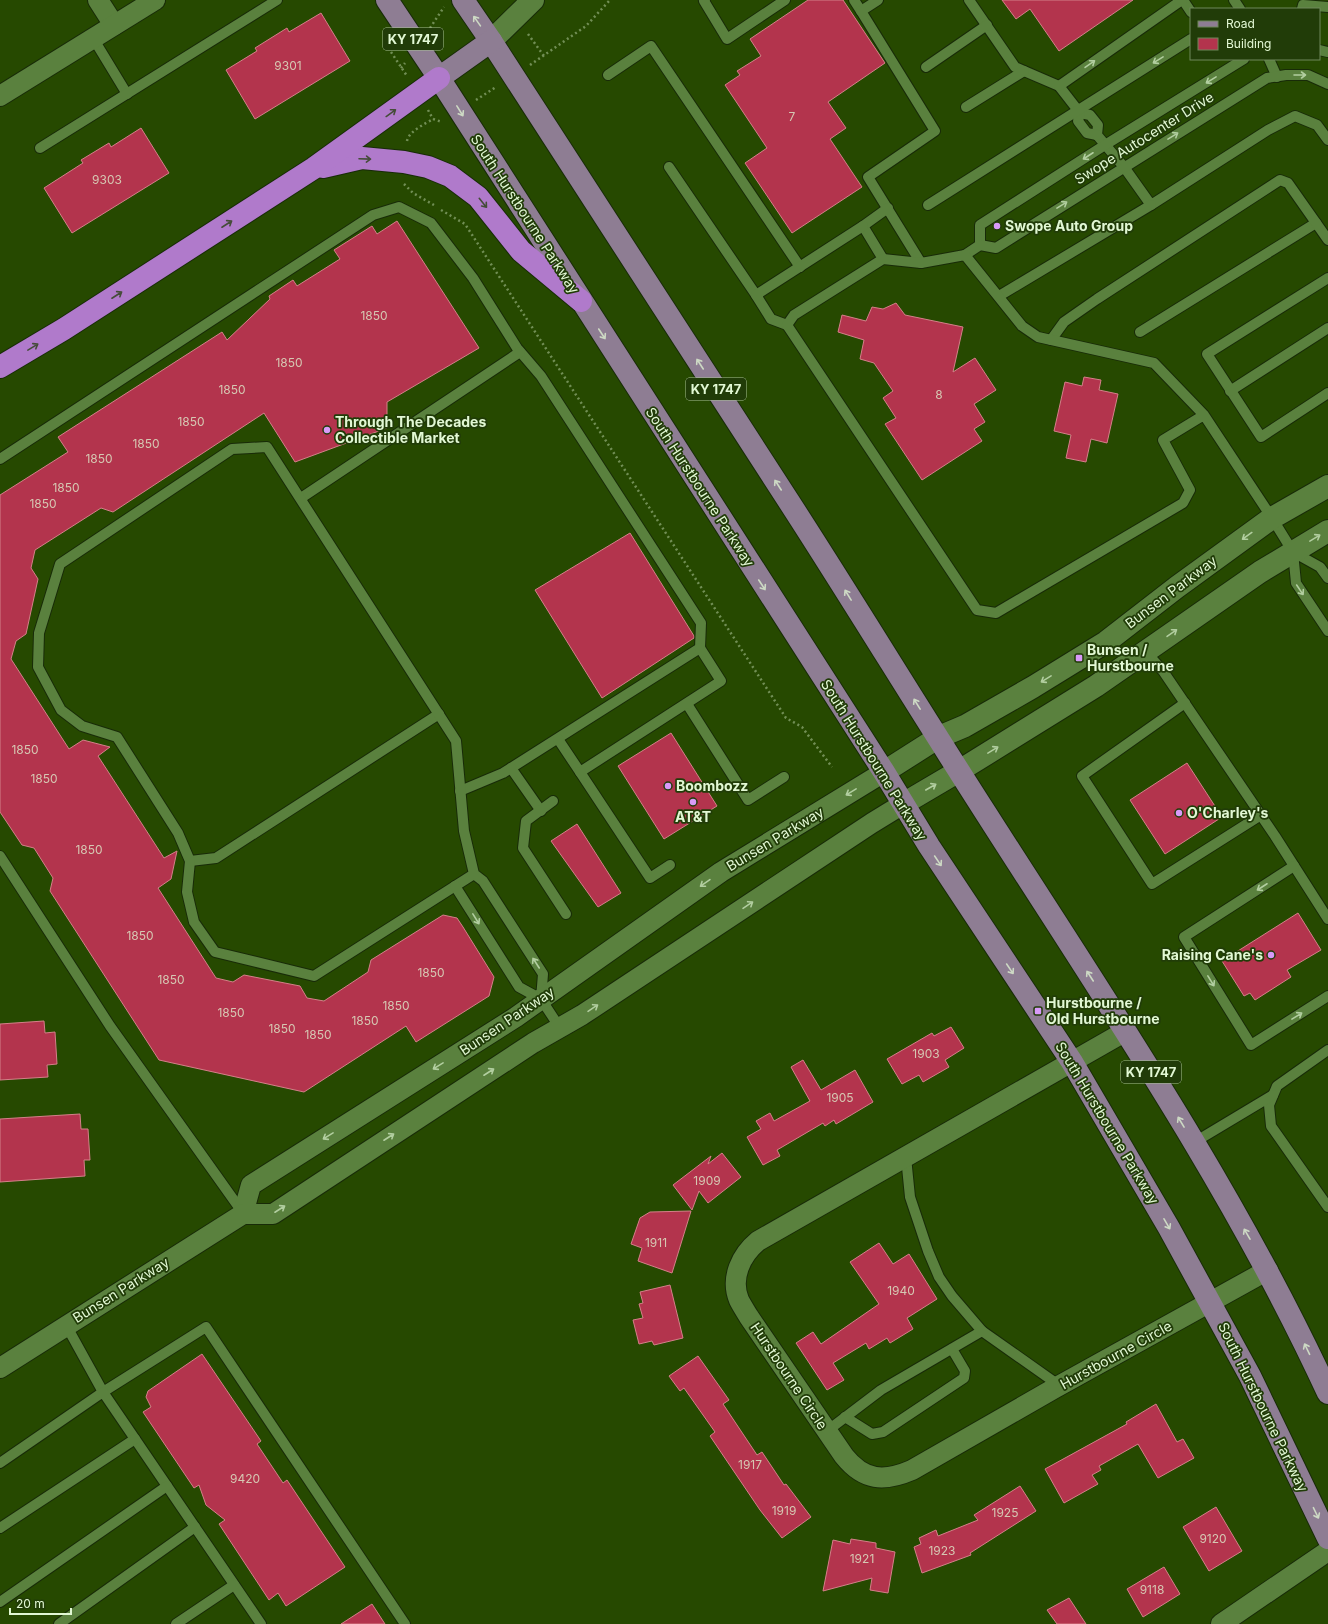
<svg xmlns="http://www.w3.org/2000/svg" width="1328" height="1624" font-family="Inter,sans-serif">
<rect width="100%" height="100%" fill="#264900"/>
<g fill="#b3344d" stroke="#d48089">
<polygon points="808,0 843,0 885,63 828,102 846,128 830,139 862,187 792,233 745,163 767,148 725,85 740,75 737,71 761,56 750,39"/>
<polygon points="1002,0 1133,0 1059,51 1030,9 1016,19"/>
<polygon points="321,13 350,61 255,119 226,70 257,51 255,48 287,28 289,32"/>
<polygon points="141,128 169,173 72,233 44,188 83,163 81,160 109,143 111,147"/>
<polygon points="397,221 479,348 387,402 387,428 295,462 264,413 113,512 101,508 35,550 31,568 38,579 26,634 16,641 11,659 69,749 83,740 110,747 98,756 164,858 177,851 171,879 158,888 216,978 233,982 244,975 300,986 307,998 324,1001 368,972 371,960 443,915 457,918 463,927 494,977 489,996 416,1042 406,1026 304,1092 159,1060 50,891 53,878 34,848 22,845 0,812 0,495 68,452 58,437 222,332 227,340 270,299 269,296 293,280 297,286 340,259 334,250 372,226 377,234"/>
<polygon points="896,303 905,315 963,327 953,372 975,358 996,390 974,404 985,422 974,429 982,441 922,480 885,424 896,418 883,398 893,391 874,363 860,359 864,340 838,332 842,315 866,321 872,307 883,309"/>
<polygon points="1084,377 1101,380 1099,390 1118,394 1107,443 1091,439 1086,462 1066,458 1071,435 1054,431 1065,382 1082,386"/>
<polygon points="630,533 694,636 694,638 602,698 535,590"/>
<polygon points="671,733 717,806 664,839 618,766"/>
<polygon points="1187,763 1222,817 1165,854 1130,800"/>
<polygon points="577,824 621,893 598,907 551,841"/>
<polygon points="1298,913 1321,950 1287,970 1291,977 1255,1000 1250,993 1244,996 1222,961"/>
<polygon points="44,1021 45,1033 55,1032 57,1064 47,1065 48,1077 0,1080 0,1024"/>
<polygon points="951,1027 964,1048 945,1060 949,1067 923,1082 919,1075 902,1084 887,1059 932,1033 934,1036"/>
<polygon points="803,1060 821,1090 855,1070 873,1102 836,1124 834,1120 825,1126 823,1123 777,1150 780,1156 763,1165 747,1137 761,1129 756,1121 770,1113 774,1121 810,1101 791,1067"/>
<polygon points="80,1114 81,1129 88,1129 90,1160 84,1160 85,1176 0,1182 0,1119"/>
<polygon points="722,1153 741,1177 708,1203 699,1191 692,1210 673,1185 711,1156 708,1164"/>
<polygon points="691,1211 672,1273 638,1261 642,1248 631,1244 640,1218 650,1212"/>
<polygon points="879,1243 893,1264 909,1254 937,1299 907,1318 913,1329 890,1343 887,1338 869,1349 866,1343 833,1363 844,1380 827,1390 796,1343 813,1332 821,1344 879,1304 850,1262"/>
<polygon points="670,1285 683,1338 654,1345 652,1341 639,1344 633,1320 643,1318 639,1304 643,1303 640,1292"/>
<polygon points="202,1354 261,1441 257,1444 283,1483 287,1480 345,1567 286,1606 278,1593 269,1600 219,1524 225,1520 206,1505 199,1485 194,1488 143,1412 151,1407 146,1397 148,1391"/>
<polygon points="698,1356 729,1400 723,1404 757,1455 762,1452 784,1485 786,1484 811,1517 782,1538 760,1510 710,1436 715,1432 684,1388 680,1391 669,1376"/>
<polygon points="1156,1404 1177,1442 1183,1439 1194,1458 1158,1478 1138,1444 1099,1466 1101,1470 1092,1475 1098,1484 1064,1503 1045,1469 1127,1424 1126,1422"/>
<polygon points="1020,1486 1036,1511 970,1553 971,1555 922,1573 914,1547 921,1544 919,1538 936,1530 938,1536 978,1520 974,1515"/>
<polygon points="1216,1507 1242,1551 1209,1571 1183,1527"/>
<polygon points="851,1539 876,1543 876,1548 895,1552 888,1593 870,1590 872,1578 823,1591 833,1540 850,1544"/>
<polygon points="1164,1567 1180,1594 1143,1617 1127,1589"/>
<polygon points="1069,1598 1086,1624 1057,1624 1047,1610"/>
<polygon points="372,1604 385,1624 341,1624"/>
</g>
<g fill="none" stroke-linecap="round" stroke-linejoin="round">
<defs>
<g id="service">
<polyline points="705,0 704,1 727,39 785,0"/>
<polyline points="854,0 861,11"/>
<polyline points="878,0 861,11 935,131 868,177 921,263"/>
<polyline points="969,0 1015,67 1059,86 1080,113 1090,115 1098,125 1097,135 1124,167 1151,205 1268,130 1295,116 1317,125 1328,140"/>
<polyline points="1183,0 1191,12"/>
<polyline points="1234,0 1240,9"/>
<polyline points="1302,9 1303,5 1328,7"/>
<polyline points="93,38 127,94"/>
<polyline points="1319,50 1328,52"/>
<polyline points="1269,59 1277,77"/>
<polyline points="926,67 987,25"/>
<polyline points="608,75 651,46 800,267"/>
<polyline points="1059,86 1182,0"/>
<polyline points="966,107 1024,71"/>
<polyline points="1080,113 1078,121 1087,133 1097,135"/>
<polyline points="40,148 277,0"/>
<polyline points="669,167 756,295"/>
<polyline points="928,205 1191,39"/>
<polyline points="980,245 980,225 1105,145 1244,59"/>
<polyline points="965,255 980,245 996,248 1267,78 1286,75 1308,75 1328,84"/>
<polyline points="883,259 863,226 888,208"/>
<polyline points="1328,278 1207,354 1261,437 1328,393"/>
<polyline points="999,296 1151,205"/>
<polyline points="787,325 771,319 756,295 863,226"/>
<polyline points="1140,332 1316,223"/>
<polyline points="1051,340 1064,322 1097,299 1280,180 1288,183 1328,240"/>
<polyline points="1230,391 1328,328"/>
<polyline points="1204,415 1163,440 1190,490 1183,503 996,613 977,610 787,325 794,315 883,259 921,263 965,255 1022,326 1038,337 1154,363 1204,415 1272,518 1293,552 1296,583 1328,631"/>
<polyline points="0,459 373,215 399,207 431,223 473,278 517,348 541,376 701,623 700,648 503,773 460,791"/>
<polyline points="301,498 520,352"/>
<polyline points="1293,552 1320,567 1328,578"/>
<polyline points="1146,652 1163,671 1275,836 1328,919"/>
<polyline points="1185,703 1082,776 1152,884 1261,815"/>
<polyline points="687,704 748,800 784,777"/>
<polyline points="558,739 580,772 721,681 700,648"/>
<polyline points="511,768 541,811"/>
<polyline points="580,772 650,878 670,865"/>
<polyline points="553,801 526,821 523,848 566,914"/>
<polyline points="0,856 110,1026 243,1213"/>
<polyline points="190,861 216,858 439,714"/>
<polyline points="1294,866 1184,937 1251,1045 1328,996"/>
<polyline points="474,874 314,976 215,952 194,922 187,892 190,861 178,833 117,737 82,726 61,710 38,667 39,633 60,564 232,449 267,447 456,741 464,831 474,874 483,881 543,974 541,999"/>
<polyline points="455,886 519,987 541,999 560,1028"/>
<polyline points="1328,1050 1277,1086 1269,1105 1271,1126 1328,1207"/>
<polyline points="1193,1143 1273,1095"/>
<polyline points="906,1157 910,1197 928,1251 939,1277 952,1296 982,1331"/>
<polyline points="66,1325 103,1392 206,1327 405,1624"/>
<polyline points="845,1417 872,1434 883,1432 964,1378 965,1371 952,1349"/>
<polyline points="827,1431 881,1390 982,1331 1060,1386"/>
<polyline points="0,1463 103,1392 261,1624"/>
<polyline points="0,1528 135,1439"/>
<polyline points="0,1602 167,1486"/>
<polyline points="59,1624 195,1527"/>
<polyline points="176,1624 234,1585"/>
</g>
<g id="minor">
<polyline points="98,0 114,25"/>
<polyline points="0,96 155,0"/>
<path d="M 1126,1031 L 758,1241 C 741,1255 730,1278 739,1300 C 742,1306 746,1312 749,1317 L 844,1456 C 864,1481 884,1482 912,1470 L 1055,1388 L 1268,1270"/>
<polyline points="243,1214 251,1185 516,1017 721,872 884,772"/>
<polyline points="0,1368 243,1214 273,1214 533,1043 582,1015 872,823 903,804"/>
<polyline points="1221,1624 1328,1551"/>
</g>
<g id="tertiary">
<polyline points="491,41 533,0"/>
<polyline points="884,772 939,737 965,726 1033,687 1106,642 1177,587 1272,518 1328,486"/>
<polyline points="903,804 959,771 1096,686 1260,572 1328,531"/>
</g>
<g id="primary">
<polyline points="387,0 439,78 884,772 929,846 1072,1062 1169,1228 1250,1376 1328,1538"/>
<path d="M 463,0 L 491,41 C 592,198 694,354 795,511 C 860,612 922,714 987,815 C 1107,1003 1234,1189 1328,1393"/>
<polyline points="439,78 491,41"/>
</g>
<g id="motorway">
<polyline points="323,167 362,158 404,162 428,167 450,176 478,197 521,251 581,301"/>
<polyline points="0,367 64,329 314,168 439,78"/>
</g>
</defs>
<use href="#service" stroke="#182b08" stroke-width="12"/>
<use href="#minor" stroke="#182b08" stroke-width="22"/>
<use href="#tertiary" stroke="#182b08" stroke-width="24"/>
<use href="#primary" stroke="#182b08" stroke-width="24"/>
<use href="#motorway" stroke="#182b08" stroke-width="24"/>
<g stroke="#728f55" stroke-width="2.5" stroke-dasharray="2 3" stroke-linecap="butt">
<polyline points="430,28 444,7"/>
<polyline points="528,34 544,56"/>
<polyline points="391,52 407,76"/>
<polyline points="530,65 586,26 610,0"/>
<polyline points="401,68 405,63"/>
<polyline points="476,100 496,87"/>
<polyline points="428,110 433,119"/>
<path d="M 407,141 C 409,131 425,124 433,119 L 442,122"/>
<polyline points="404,184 413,193 434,205"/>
<polyline points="441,210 465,224 786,718 802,727 832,767"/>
</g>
<use href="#service" stroke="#5a813e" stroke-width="10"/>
<use href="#minor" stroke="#5a813e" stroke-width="20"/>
<use href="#tertiary" stroke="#5a813e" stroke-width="22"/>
<use href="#primary" stroke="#8e7d93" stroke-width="22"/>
<use href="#motorway" stroke="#b07acb" stroke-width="22"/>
</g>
<defs><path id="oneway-shaft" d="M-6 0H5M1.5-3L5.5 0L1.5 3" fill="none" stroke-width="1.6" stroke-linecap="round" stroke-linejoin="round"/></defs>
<g stroke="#cdd9c4">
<use href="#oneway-shaft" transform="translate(477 21) rotate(-125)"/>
<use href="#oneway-shaft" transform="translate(460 111) rotate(58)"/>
<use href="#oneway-shaft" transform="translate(602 334) rotate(57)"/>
<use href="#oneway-shaft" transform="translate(700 364) rotate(-123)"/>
<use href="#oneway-shaft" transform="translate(778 485) rotate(-123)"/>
<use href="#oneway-shaft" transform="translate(762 585) rotate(57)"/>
<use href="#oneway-shaft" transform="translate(848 595) rotate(-122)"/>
<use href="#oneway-shaft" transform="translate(917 704) rotate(-122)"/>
<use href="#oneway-shaft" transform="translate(938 861) rotate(56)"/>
<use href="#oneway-shaft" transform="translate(1010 969) rotate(56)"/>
<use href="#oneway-shaft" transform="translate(1090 976) rotate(-123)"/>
<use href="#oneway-shaft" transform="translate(1181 1122) rotate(-121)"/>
<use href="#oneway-shaft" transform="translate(1167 1224) rotate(60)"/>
<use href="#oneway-shaft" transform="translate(1247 1234) rotate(-120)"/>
<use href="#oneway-shaft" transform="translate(1307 1349) rotate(-116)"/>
<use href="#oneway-shaft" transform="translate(1316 1513) rotate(64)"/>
</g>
<g stroke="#b2cea0">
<use href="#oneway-shaft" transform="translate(1158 60) rotate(148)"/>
<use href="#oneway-shaft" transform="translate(1090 64) rotate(-35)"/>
<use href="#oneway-shaft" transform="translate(1300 75)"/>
<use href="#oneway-shaft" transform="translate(1211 80) rotate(148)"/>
<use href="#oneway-shaft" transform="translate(1173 136) rotate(-32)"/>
<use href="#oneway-shaft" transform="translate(1088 156) rotate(147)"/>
<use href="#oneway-shaft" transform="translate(1062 205) rotate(-32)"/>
<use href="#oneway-shaft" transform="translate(1247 536) rotate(144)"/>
<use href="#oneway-shaft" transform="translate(1315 538) rotate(-31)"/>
<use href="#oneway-shaft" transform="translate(1300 590) rotate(56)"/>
<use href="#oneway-shaft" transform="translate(1172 633) rotate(-35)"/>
<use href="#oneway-shaft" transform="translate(1046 679) rotate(148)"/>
<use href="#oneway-shaft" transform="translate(993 750) rotate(-31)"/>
<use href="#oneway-shaft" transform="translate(931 787) rotate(-30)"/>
<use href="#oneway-shaft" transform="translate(851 792) rotate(149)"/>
<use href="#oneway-shaft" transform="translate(705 883) rotate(145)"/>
<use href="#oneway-shaft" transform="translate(1262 887) rotate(147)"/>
<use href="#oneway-shaft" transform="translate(748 905) rotate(-34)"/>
<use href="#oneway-shaft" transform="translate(476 919) rotate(58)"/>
<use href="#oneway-shaft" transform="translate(536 963) rotate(-123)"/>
<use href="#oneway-shaft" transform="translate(1211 981) rotate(58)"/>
<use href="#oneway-shaft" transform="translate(593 1008) rotate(-34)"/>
<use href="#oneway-shaft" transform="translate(1297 1016) rotate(-32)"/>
<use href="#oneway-shaft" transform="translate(438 1066) rotate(148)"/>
<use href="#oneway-shaft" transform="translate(489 1072) rotate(-33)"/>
<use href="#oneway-shaft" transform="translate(328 1136) rotate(148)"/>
<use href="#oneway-shaft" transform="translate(389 1137) rotate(-33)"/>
<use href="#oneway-shaft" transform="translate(280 1209) rotate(-33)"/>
</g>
<g stroke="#454c39">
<use href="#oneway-shaft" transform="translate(391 113) rotate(-36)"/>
<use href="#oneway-shaft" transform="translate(365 159) rotate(2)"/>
<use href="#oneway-shaft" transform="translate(483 203) rotate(51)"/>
<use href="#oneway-shaft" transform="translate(227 224) rotate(-33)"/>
<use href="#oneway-shaft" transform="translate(117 295) rotate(-33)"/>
<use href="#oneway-shaft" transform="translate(33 347) rotate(-31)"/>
</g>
<g fill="#d89af8" stroke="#213c08" stroke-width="1.5">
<circle cx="997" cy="226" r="4"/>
<circle cx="327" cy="430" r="4"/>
<rect x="1075" y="654" width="8" height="8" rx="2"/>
<circle cx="668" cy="786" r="4"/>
<circle cx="693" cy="802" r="4"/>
<circle cx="1179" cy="813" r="4"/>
<circle cx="1271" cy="955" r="4"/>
<rect x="1034" y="1007" width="8" height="8" rx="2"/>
</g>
<g text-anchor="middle" stroke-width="3.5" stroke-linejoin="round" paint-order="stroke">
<g font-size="12" fill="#d6c7b2">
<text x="288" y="70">9301</text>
<text x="792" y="121">7</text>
<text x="107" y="184">9303</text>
<text x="374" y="320">1850</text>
<text x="289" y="367">1850</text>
<text x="232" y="394">1850</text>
<text x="939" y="399">8</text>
<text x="191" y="426">1850</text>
<text x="146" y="448">1850</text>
<text x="99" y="463">1850</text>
<text x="66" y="492">1850</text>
<text x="43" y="508">1850</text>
<text x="25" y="754">1850</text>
<text x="44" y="783">1850</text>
<text x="89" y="854">1850</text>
<text x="140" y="940">1850</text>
<text x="431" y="977">1850</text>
<text x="171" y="984">1850</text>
<text x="396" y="1010">1850</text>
<text x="231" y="1017">1850</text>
<text x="365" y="1025">1850</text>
<text x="282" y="1033">1850</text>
<text x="318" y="1039">1850</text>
<text x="926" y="1058">1903</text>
<text x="840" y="1102">1905</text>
<text x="707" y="1185">1909</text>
<text x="656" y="1247">1911</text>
<text x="901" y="1295">1940</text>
<text x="750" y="1469">1917</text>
<text x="245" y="1483">9420</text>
<text x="784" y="1515">1919</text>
<text x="1005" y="1517">1925</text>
<text x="1213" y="1543">9120</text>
<text x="942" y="1555">1923</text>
<text x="862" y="1563">1921</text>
<text x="1152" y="1594">9118</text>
</g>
<g fill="#213c08" stroke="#a8c097" stroke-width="1">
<rect x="383" y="28" width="60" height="22" rx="3"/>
<rect x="686" y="378" width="60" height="22" rx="3"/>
<rect x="1121" y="1061" width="60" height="22" rx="3"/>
</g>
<g font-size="13" font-weight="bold" fill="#e2f8d4">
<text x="413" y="44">KY 1747</text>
<text x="716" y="394">KY 1747</text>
<text x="1151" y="1077">KY 1747</text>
</g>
<g font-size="14" fill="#e2f8d4" stroke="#213c08">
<text transform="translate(1144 138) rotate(-32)" y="5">Swope Autocenter Drive</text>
<text transform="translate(525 214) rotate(57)" y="5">South Hurstbourne Parkway</text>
<text transform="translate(700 487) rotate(57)" y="5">South Hurstbourne Parkway</text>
<text transform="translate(1171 592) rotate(-37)" y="5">Bunsen Parkway</text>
<text transform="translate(874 760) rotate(58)" y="5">South Hurstbourne Parkway</text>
<text transform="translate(775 839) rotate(-31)" y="5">Bunsen Parkway</text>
<text transform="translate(507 1021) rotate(-34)" y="5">Bunsen Parkway</text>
<text transform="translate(1107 1123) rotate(59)" y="5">South Hurstbourne Parkway</text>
<text transform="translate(121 1290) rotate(-32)" y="5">Bunsen Parkway</text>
<text transform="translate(1116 1355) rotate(-29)" y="5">Hurstbourne Circle</text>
<text transform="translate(789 1376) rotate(56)" y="5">Hurstbourne Circle</text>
<text transform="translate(1263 1407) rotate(64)" y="5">South Hurstbourne Parkway</text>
</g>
<g font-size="14" font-weight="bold" fill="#e2f8d4" stroke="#213c08" text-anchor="start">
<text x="1005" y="231">Swope Auto Group</text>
<text x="335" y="427">Through The Decades<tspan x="335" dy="16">Collectible Market</tspan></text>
<text x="1087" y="655">Bunsen /<tspan x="1087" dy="16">Hurstbourne</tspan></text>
<text x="676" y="791">Boombozz</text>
<text x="1187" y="818">O'Charley's</text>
<text x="693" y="822" text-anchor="middle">AT&amp;T</text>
<text x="1263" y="960" text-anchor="end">Raising Cane's</text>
<text x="1046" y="1008">Hurstbourne /<tspan x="1046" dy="16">Old Hurstbourne</tspan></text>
</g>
</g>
<rect x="1190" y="8" width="130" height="52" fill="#213c08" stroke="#6e875a"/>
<rect x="1198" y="21" width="20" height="6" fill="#8e7d93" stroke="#6e875a"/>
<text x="1226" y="28" font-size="12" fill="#e2f8d4">Road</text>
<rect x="1198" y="38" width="20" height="12" fill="#b3344d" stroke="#6e875a"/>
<text x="1226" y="48" font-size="12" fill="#e2f8d4">Building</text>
<path d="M10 1608v6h61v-6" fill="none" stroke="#e2f8d4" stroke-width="2"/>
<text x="16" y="1608" font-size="12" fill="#e2f8d4" stroke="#213c08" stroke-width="3" paint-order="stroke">20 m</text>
</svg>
